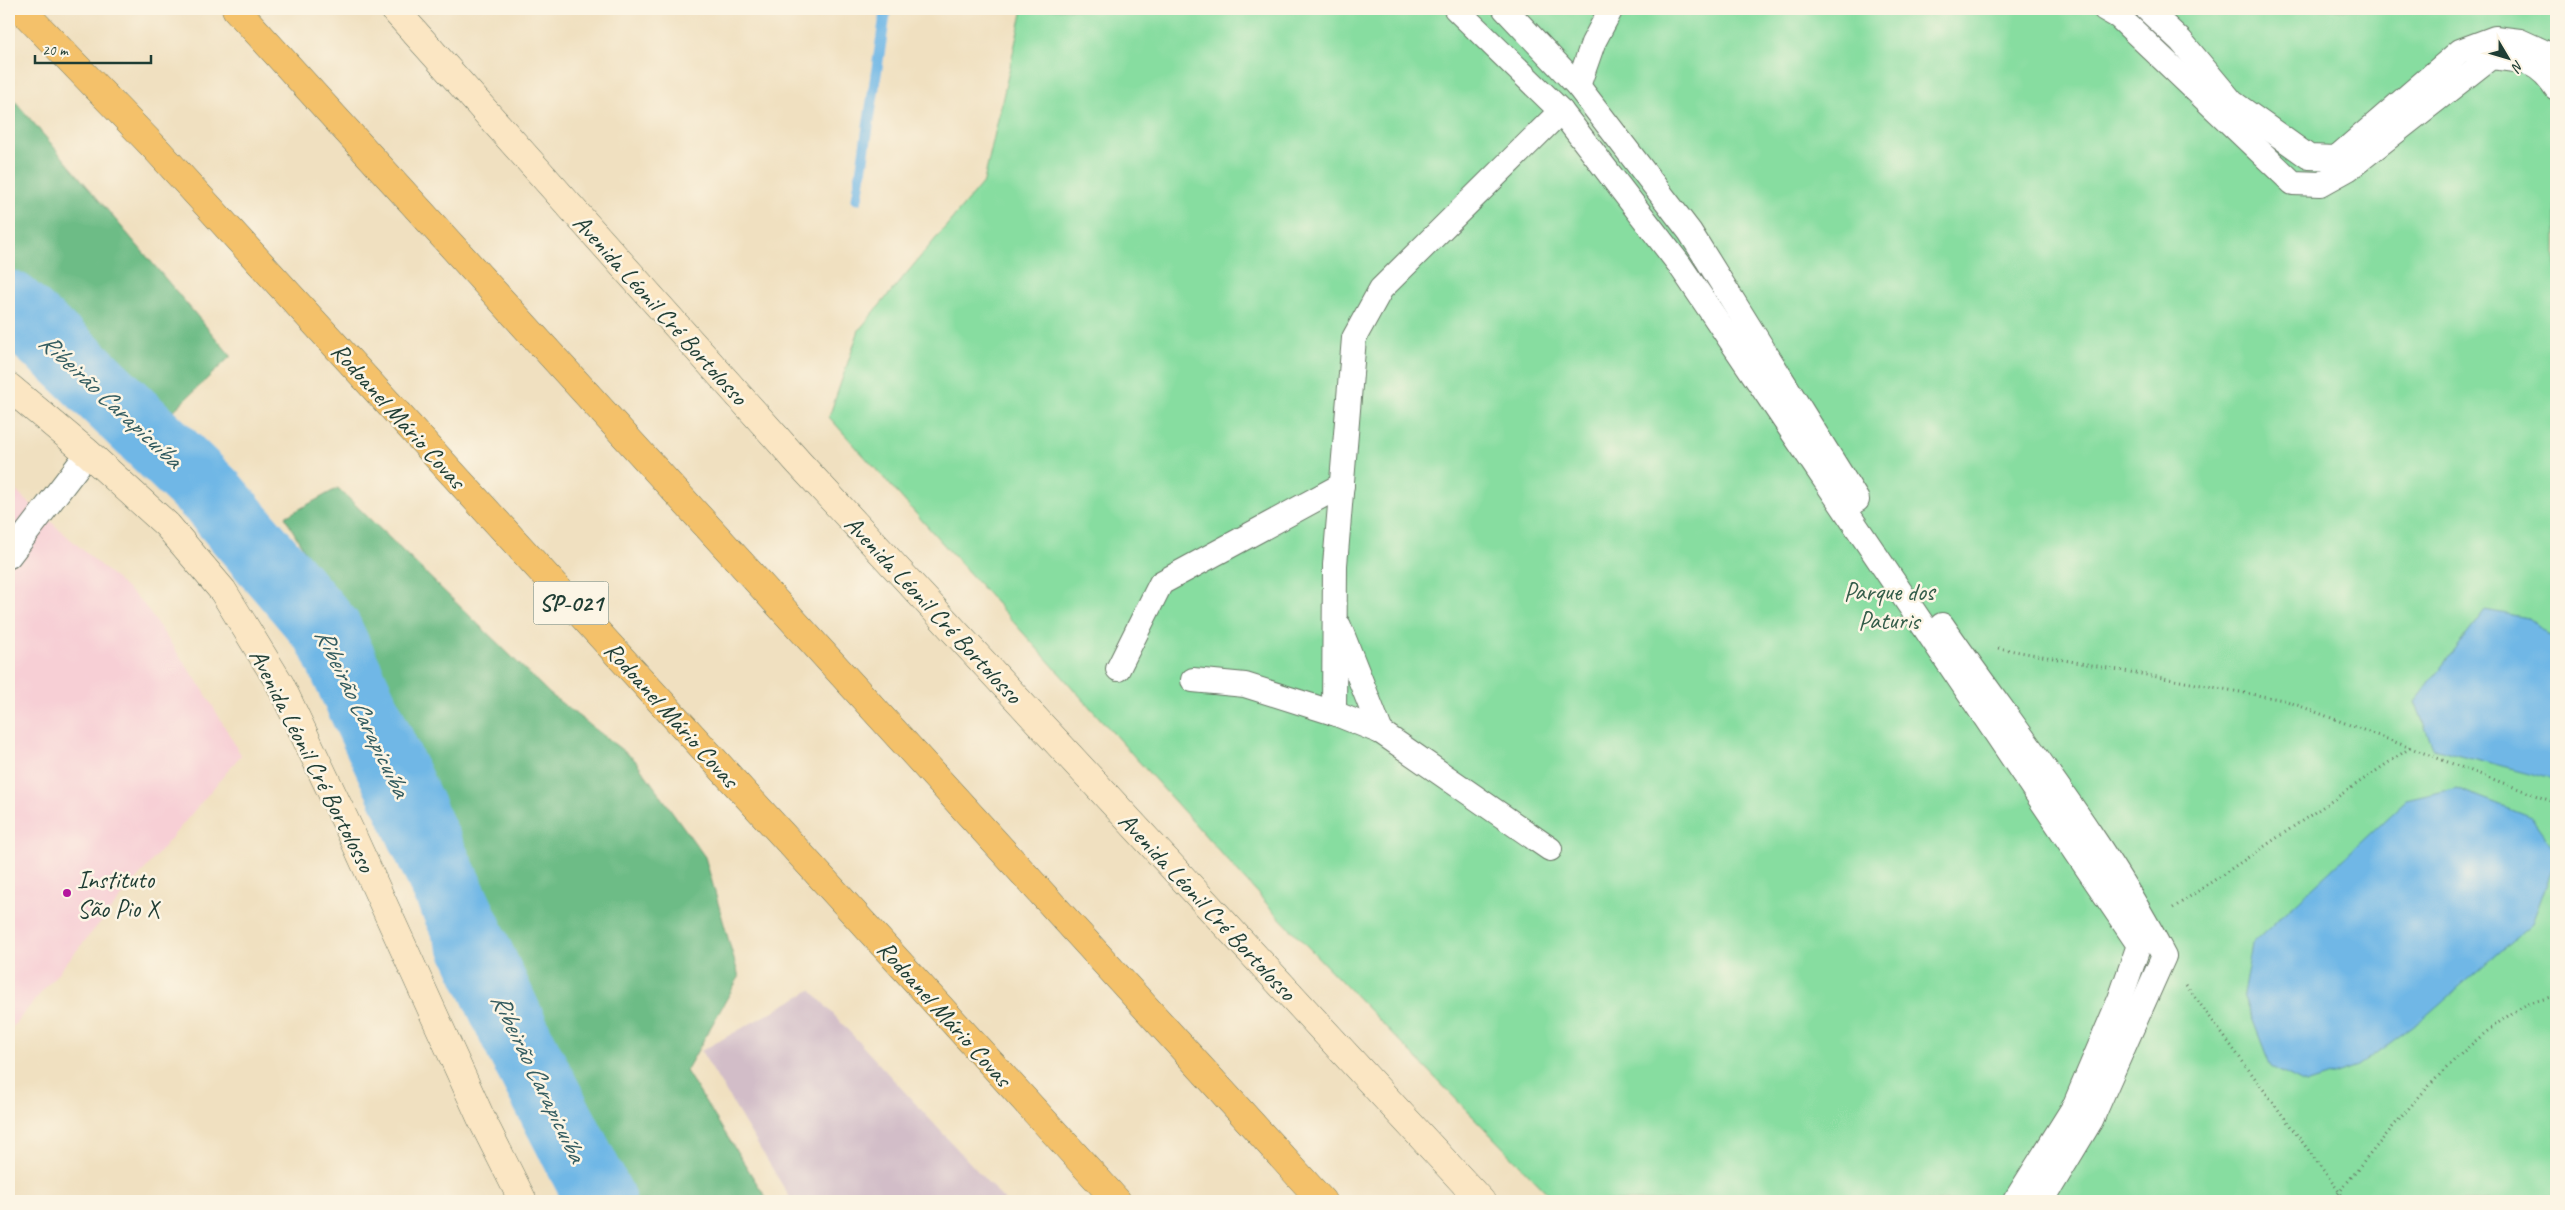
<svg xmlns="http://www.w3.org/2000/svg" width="2565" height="1210" font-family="Caveat,sans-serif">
<rect width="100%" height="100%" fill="#fcf5e5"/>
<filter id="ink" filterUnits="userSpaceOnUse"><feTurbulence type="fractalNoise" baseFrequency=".02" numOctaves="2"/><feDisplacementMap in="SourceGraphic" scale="10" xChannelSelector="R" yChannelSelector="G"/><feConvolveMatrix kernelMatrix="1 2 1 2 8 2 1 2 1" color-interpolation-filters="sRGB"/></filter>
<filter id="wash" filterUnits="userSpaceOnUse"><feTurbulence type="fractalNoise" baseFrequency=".0096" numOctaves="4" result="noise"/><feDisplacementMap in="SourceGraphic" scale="20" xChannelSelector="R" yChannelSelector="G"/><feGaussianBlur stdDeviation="1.12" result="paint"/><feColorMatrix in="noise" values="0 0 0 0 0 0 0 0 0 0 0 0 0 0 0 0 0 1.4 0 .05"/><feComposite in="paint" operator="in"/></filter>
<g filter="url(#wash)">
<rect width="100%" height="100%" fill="#f0e0c0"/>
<polygon fill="#f7cfd5" points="9,485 142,602 204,691 241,755 9,1031"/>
<polygon fill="#d2bdc8" points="811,990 1005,1201 792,1201 701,1051"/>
<polygon fill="#87dda0" stroke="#538d6a" points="1023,9 2556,9 2556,1201 1555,1201 1275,913 829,417 859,330 984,181"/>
<g fill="#6dbc86" stroke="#467c5d">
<polygon points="9,94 231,356 171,413 9,277"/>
<polygon points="338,488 550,694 635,760 705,857 739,977 686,1071 768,1201 633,1201 569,1086 470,894 395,708 285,517"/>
</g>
<g fill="#6fb7e6" stroke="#477a8d">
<polygon points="2485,610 2528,618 2556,641 2556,780 2433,748 2415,701"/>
<polygon points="2457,788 2531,817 2556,852 2556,859 2532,923 2420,1021 2357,1067 2305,1084 2271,1067 2243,995 2252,944 2406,800"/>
</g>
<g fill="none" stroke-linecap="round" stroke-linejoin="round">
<polyline stroke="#6fb7e6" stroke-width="11" points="857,199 886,9"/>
<polyline stroke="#6fb7e6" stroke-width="70" points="9,305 69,358 212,496 328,632 521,1046 601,1201"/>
</g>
</g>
<g filter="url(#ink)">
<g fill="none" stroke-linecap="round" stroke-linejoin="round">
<defs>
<g id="lane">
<polyline points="1456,9 1561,111 1679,264 2139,945 2120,999 2074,1107 2015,1201"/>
<polyline points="1505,9 1578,86 1690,232 1857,500"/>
<path d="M 2105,9 L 2119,17 L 2293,183 L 2321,184 L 2348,169 L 2491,57 C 2523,61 2537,59 2556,88"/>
<polyline points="2147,9 2181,41 2232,102 2309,157 2336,158 2460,51 2495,38 2520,41 2542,51 2556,66"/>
<polyline points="1578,86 1593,43 1611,9"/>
<polyline points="9,556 88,453"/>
<path d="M 1942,625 C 2017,733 2103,839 2164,956 L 2091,1120 L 2042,1201"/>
<polyline points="1339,626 1381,732"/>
<polyline points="1118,669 1161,583 1342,485"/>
<polyline points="1193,680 1245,685 1334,713 1381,732 1550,849"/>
<polyline points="1334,713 1335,565 1354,338 1381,289 1561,111"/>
</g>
<g id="secondary">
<polyline points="394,9 799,463 1481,1201"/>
<polyline points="9,387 88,453 167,525 223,591 280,684 352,835 481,1118 523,1201"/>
</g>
<g id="highway">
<polyline points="21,9 156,149 1117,1201"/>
<polyline points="236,9 1322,1201"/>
</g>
</defs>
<use href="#lane" stroke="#687665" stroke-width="26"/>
<use href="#secondary" stroke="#687665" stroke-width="29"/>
<use href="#highway" stroke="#687665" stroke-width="29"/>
<g stroke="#687665" stroke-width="3" stroke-dasharray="1 4" stroke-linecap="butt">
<polyline points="1998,648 2284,700 2556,803"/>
<polyline points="2173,908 2410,748"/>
<polyline points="2186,985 2346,1201"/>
<path d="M 2332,1201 C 2385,1137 2451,1048 2524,1006 C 2533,1001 2546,999 2556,995"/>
</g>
<use href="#lane" stroke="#fff" stroke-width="24"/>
<use href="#secondary" stroke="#fbe6c3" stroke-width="28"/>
<use href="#highway" stroke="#f4c16a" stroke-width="28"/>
</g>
</g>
<circle fill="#b5179e" stroke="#fcf5e5" stroke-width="2" cx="67" cy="893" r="5"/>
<g text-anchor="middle" stroke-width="5" stroke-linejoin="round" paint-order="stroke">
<rect fill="#fcf5e5" stroke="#617469" stroke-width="1" x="533.5" y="581.5" width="75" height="43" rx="4"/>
<g font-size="24" font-weight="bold" fill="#1f3d34">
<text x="571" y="611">SP-021</text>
</g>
<g font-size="25" fill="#1f3d34" stroke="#fcf5e5">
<text transform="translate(661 309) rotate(48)" y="9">Avenida Léonil Cré Bortolosso</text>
<text transform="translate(399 415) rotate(48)" y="9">Rodoanel Mário Covas</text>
<text transform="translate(934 609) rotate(47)" y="9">Avenida Léonil Cré Bortolosso</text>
<text transform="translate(672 714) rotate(48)" y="9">Rodoanel Mário Covas</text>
<text transform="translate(313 760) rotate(63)" y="9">Avenida Léonil Cré Bortolosso</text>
<text transform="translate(1208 906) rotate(47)" y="9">Avenida Léonil Cré Bortolosso</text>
<text transform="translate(945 1013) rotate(48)" y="9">Rodoanel Mário Covas</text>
</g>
<g font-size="25" fill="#345d4a" stroke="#fcf5e5">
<text x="1889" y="600">Parque dos<tspan x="1889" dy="29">Paturis</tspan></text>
</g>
<g font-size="25" fill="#1f3d34" stroke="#fcf5e5" text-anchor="start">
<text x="77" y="888">Instituto<tspan x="77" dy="29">São Pio X</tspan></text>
</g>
<g font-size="26" font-style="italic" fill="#335c60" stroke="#fcf5e5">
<text transform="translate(111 400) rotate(43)" y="9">Ribeirão Carapicuíba</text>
<text transform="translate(363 712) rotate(64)" y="9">Ribeirão Carapicuíba</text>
<text transform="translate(539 1077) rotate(64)" y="9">Ribeirão Carapicuíba</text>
</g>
</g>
<rect width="2565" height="1210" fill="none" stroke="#fcf5e5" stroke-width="30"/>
<g transform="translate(2508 58) rotate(128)" stroke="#fcf5e5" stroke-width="4" paint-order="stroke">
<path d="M0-4L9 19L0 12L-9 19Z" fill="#1f3d34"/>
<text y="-8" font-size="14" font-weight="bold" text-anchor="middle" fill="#1f3d34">N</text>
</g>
<path d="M35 55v8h116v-8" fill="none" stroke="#1f3d34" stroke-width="2.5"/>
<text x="42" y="55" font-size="15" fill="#1f3d34" stroke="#fcf5e5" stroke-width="4" paint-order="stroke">20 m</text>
</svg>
